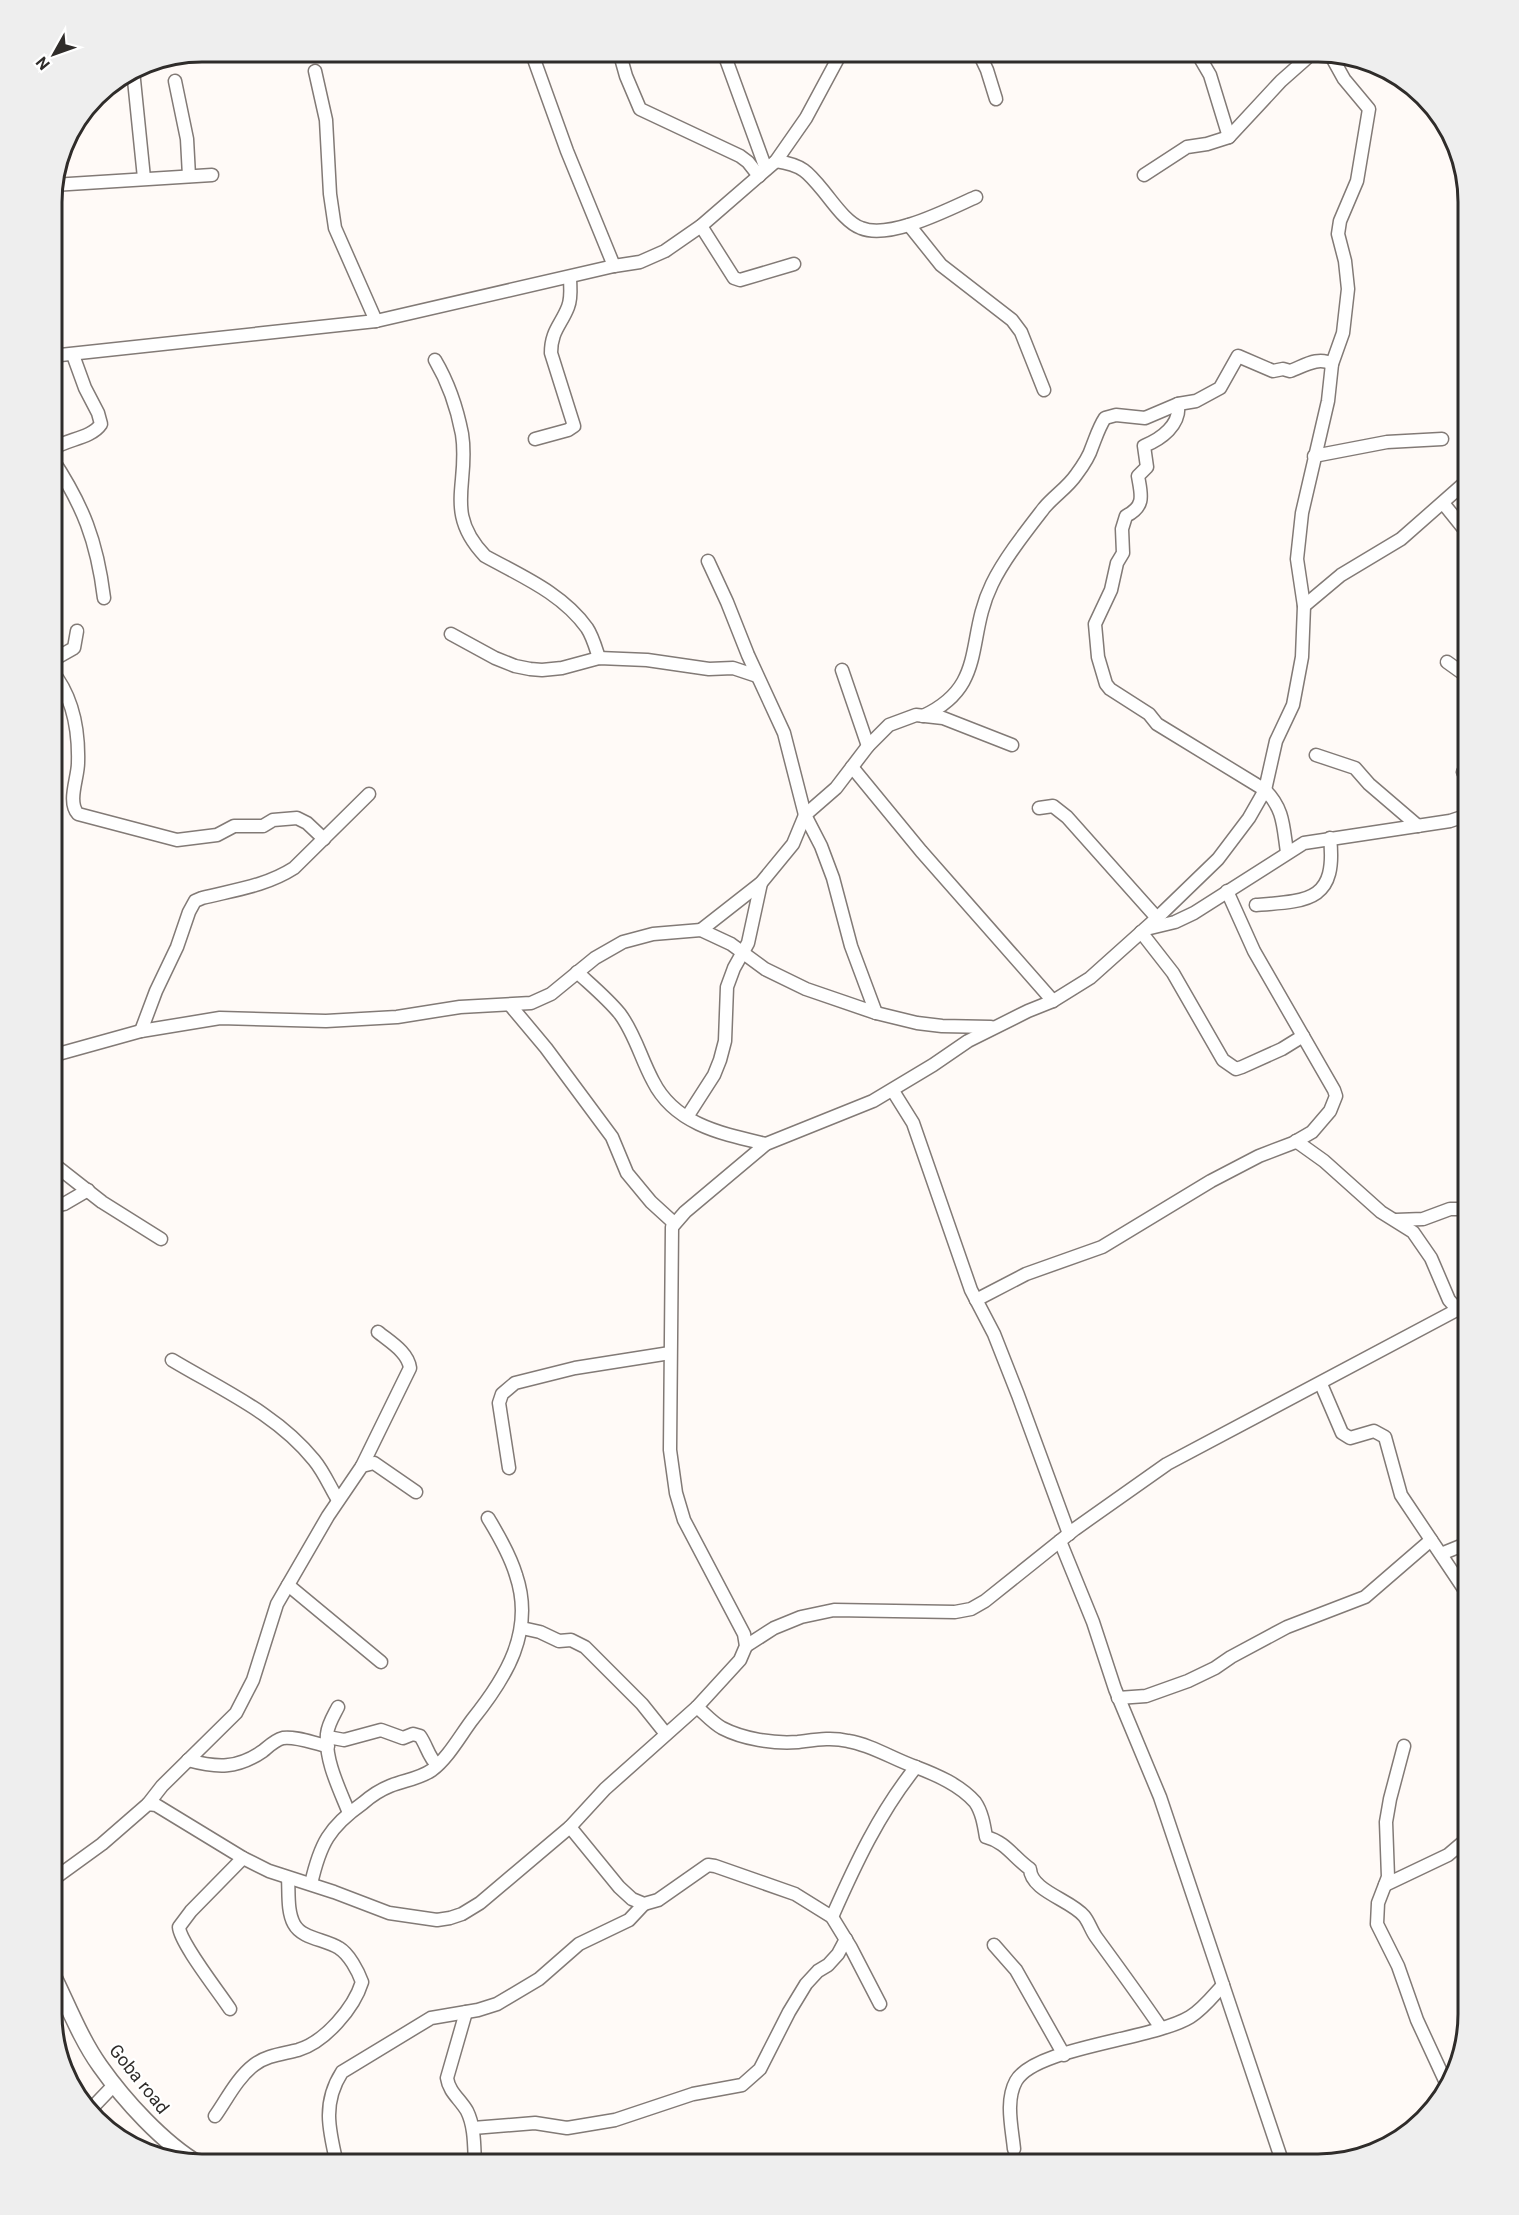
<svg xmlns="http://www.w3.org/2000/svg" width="1519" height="2215" font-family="Roboto,sans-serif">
<rect width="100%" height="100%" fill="#fffaf7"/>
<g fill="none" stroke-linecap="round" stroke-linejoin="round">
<defs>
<g id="minor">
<polyline points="531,51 567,151 614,266"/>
<polyline points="619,51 626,76 640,109 740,156 748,162 759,176"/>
<polyline points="723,51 766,169"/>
<polyline points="978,51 987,70 996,99"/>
<polyline points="1196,51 1210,75 1229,137"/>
<polyline points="133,70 144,178"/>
<polyline points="315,71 326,120 330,194 335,228 376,321"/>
<polyline points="175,81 187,139 189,176"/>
<path d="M 776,161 C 803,165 808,172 825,193 C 834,204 847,223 861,228 C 890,240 949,209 976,197"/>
<polyline points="1144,175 1187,147 1207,144 1229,137 1281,81 1307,58"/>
<polyline points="53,185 212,175"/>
<polyline points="909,225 941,265 1012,320 1021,332 1044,390"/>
<polyline points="701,226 734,278 740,280 794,264"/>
<polyline points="51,356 376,321 614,266 640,262 665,251 701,226 776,161 806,118 842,51"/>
<path d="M 435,360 C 448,382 457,408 462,434 C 470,483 443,512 485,556 C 521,576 562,593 587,628 C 593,637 596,649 599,658"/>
<path d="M 535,439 L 568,430 L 574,426 L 551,353 C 551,331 561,325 568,307 C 572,297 570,287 570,277"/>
<path d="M 51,450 C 65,439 91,439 101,424 L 98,413 L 85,388 L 73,355"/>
<polyline points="1314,456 1387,442 1442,439"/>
<path d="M 51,457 C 83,505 97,541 104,598"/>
<polyline points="1443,503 1468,534"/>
<polyline points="708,561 727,602 748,655 784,733 805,815 821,846 833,878 851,946 876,1013"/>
<polyline points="1304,606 1341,575 1401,539 1468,480"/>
<polyline points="451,634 495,658 515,666 530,669 542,670 562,668 599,658 647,660 709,669 733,668 757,676"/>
<polyline points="51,661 74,648 77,631"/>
<polyline points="1447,662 1468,677"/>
<path d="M 51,670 C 73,696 79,729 78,763 C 78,778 67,802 78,814 L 177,840 L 217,835 L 234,826 L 263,826 L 273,820 L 297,818 L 307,823 L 324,839"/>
<polyline points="842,670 868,746"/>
<path d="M 923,716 C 988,686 965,639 992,584 C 1004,559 1027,530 1044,508 C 1054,496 1068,487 1076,475 C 1082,467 1089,457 1092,447 C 1096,437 1099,427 1105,418 L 1116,415 L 1145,418 L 1178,404"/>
<polyline points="1316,755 1355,768 1369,784 1418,826"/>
<polyline points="852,767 921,851 1053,1001"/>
<polyline points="1463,772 1468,776"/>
<polyline points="1039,808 1053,806 1067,817 1157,918"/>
<path d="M 1287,852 C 1283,826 1284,809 1265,790 L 1157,724 L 1149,714 L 1110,689 L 1106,684 L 1098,657 L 1095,624 L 1111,590 L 1117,563 L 1123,553 L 1122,529 L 1126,516 C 1146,506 1141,494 1138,476 L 1147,467 L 1144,446 C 1161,439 1181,425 1178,404 L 1196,401 L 1220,388 L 1238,356 L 1273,371 L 1283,369 L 1290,371 C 1304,366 1318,356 1332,364"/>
<path d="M 1256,905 C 1309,901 1337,901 1330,838"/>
<polyline points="1146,929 1175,922 1194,913 1304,843 1450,821 1468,815"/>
<polyline points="701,930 761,883 793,844 805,815 836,788 868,746 889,725 916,715 943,718 1012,745"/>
<polyline points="1141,932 1173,973 1223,1060 1236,1069 1242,1067 1282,1049 1303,1036"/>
<path d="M 577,972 C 591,985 608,999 620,1014 C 635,1034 641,1059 653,1081 C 675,1125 723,1134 766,1144"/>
<polyline points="510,1005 546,1048 612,1137 627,1173 651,1202 674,1223"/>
<path d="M 141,1031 L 156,991 L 177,947 L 189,912 L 195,901 L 202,898 C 234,890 266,886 294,868 L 369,794"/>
<polyline points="51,1056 141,1031 220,1018 326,1021 397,1017 460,1007 531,1003 551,994 595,958 623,942 653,934 701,930 731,944 765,969 806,989 876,1013 917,1023 942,1026 991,1027"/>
<polyline points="893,1091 913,1123 971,1290 994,1334 1018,1395 1069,1534"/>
<polyline points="687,1117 714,1075 720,1060 725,1041 727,987 734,968 748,943 761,883"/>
<polyline points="1296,1141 1324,1161 1381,1212 1413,1232 1431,1258 1449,1300 1458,1310"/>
<polyline points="51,1162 102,1202 161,1239"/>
<polyline points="51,1207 64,1204 88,1190"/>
<polyline points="1396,1220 1423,1219 1450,1209 1468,1209"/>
<polyline points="976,1300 1026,1274 1102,1247 1211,1181 1259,1156 1293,1143 1312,1132 1330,1111 1336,1096 1334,1090 1254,951 1227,891"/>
<path d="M 172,1360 C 222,1390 277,1414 314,1460 C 324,1472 330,1487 338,1500"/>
<polyline points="1321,1384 1342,1433 1350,1438 1374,1431 1385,1437 1401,1495 1468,1595"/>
<path d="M 362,1466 L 410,1368 C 408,1352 390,1342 378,1332"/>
<polyline points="509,1468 499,1403 502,1394 515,1383 575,1368 670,1353"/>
<polyline points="1060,1541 1093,1622 1115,1689 1160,1797 1283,2164"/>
<polyline points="1441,1554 1468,1543"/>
<polyline points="288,1585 381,1662"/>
<polyline points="522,1628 540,1632 559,1641 571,1640 585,1647 642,1704 666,1734"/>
<polyline points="746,1646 774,1628 801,1617 834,1610 955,1612 971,1609 985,1601 1075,1529 1167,1464 1468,1304"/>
<polyline points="1118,1698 1146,1696 1188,1681 1215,1668 1231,1657 1287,1627 1365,1597 1431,1540"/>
<path d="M 338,1707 C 334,1715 328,1724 327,1734 C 325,1761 339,1788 349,1813"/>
<path d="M 697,1707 C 705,1714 713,1723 722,1728 C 743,1739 774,1744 798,1742 C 815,1740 831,1737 848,1741 C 872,1745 893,1759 916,1767 C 937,1775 960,1785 975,1802 C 982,1812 984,1825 986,1837 C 1006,1842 1014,1858 1030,1869 C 1031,1891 1071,1900 1084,1916 C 1089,1922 1091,1930 1096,1937 C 1118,1967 1140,1997 1161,2028"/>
<path d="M 328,1737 L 344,1740 L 381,1730 L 403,1738 L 413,1734 L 420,1736 C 427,1746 428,1756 437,1765"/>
<polyline points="1404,1746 1390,1799 1386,1822 1388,1877 1378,1903 1377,1924 1398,1966 1417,2020 1448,2087"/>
<path d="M 188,1760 C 217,1768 237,1769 263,1751 C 269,1746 275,1740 283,1738 C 297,1736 315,1744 328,1746"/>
<polyline points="148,1804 162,1786 236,1713 253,1680 277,1604 328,1516 362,1466 374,1463 416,1492"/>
<polyline points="570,1827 619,1887 632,1899 644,1904 658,1900 708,1865 715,1866 795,1894 832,1917 851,1948 880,2004"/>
<polyline points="51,1881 102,1844 148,1804 156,1805 243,1858 269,1871 334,1892 389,1913 437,1920 450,1918 462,1914 480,1903 570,1827 605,1789 697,1707 740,1660 746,1646 744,1634 684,1520 676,1493 670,1450 672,1227 685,1212 766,1144 873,1101 933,1065 968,1041 1028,1011 1053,1001 1090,978 1157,918 1218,859 1249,818 1265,790 1276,741 1293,705 1302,657 1304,606 1297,559 1302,513 1328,401 1332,364 1343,333 1348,289 1345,261 1338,234 1340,221 1357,181 1369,109 1344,79 1329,52"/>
<path d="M 311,1884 C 320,1844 329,1827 363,1803 C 371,1796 380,1790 390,1786 C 405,1780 419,1779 432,1770 C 448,1758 460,1736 472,1720 C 506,1678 535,1631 516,1575 C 510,1555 499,1536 488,1518"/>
<polyline points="1385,1885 1448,1855 1468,1838"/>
<path d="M 832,1917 C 855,1865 879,1813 916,1767"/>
<polyline points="994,1945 1016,1970 1064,2055"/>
<path d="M 230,2009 C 219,1992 180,1943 179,1927 L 191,1911 L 243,1858"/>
<path d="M 466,2012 L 447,2078 C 449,2092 460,2099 467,2111 C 475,2127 474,2147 475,2164"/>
<polyline points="91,2109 115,2084"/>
<path d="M 215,2116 C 227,2099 237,2078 254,2065 C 267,2055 283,2054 298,2050 C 325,2042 354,2008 362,1982 C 358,1971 349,1954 339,1948 C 325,1939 302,1939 294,1924 C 287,1911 289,1893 288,1878"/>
<polyline points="473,2128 535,2123 567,2128 615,2120 693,2094 742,2085 760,2069 789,2012 806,1984 818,1971 828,1965 838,1954 846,1939"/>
<path d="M 1014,2149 C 1012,2128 1005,2101 1016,2081 C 1035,2047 1152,2040 1190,2017 C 1203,2009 1213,1996 1223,1985"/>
<path d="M 337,2164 C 329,2130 322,2103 342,2072 L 431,2018 L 478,2010 L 497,2004 L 539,1979 L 579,1944 L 629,1920 L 644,1904"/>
</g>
<path id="tertiary" d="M 51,1971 C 67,2003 80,2038 100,2066 C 124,2100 163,2143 199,2164"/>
</defs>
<use href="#minor" stroke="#827a76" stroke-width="15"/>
<use href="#tertiary" stroke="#827a76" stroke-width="18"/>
<use href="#minor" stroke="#fff" stroke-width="12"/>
<use href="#tertiary" stroke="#fff" stroke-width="15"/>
</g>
<g text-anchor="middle" stroke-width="4.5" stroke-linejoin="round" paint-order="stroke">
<g font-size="18" fill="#2f2c2a" stroke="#fff">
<text transform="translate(139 2079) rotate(51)" y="6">Goba road</text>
</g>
</g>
<path d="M0 0H1519V2215H0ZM202 62H1318A140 140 0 0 1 1458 202V2014A140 140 0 0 1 1318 2154H202A140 140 0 0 1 62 2014V202A140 140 0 0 1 202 62Z" fill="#eee" fill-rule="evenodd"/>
<path fill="none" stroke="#2f2c2a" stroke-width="3" d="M202 62H1318A140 140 0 0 1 1458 202V2014A140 140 0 0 1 1318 2154H202A140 140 0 0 1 62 2014V202A140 140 0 0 1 202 62Z"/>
<g transform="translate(54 54) rotate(230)" stroke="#ffffff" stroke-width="4.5" paint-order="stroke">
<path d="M0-4.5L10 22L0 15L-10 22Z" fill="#2f2c2a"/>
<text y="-9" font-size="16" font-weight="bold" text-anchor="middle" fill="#2f2c2a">N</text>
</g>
</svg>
